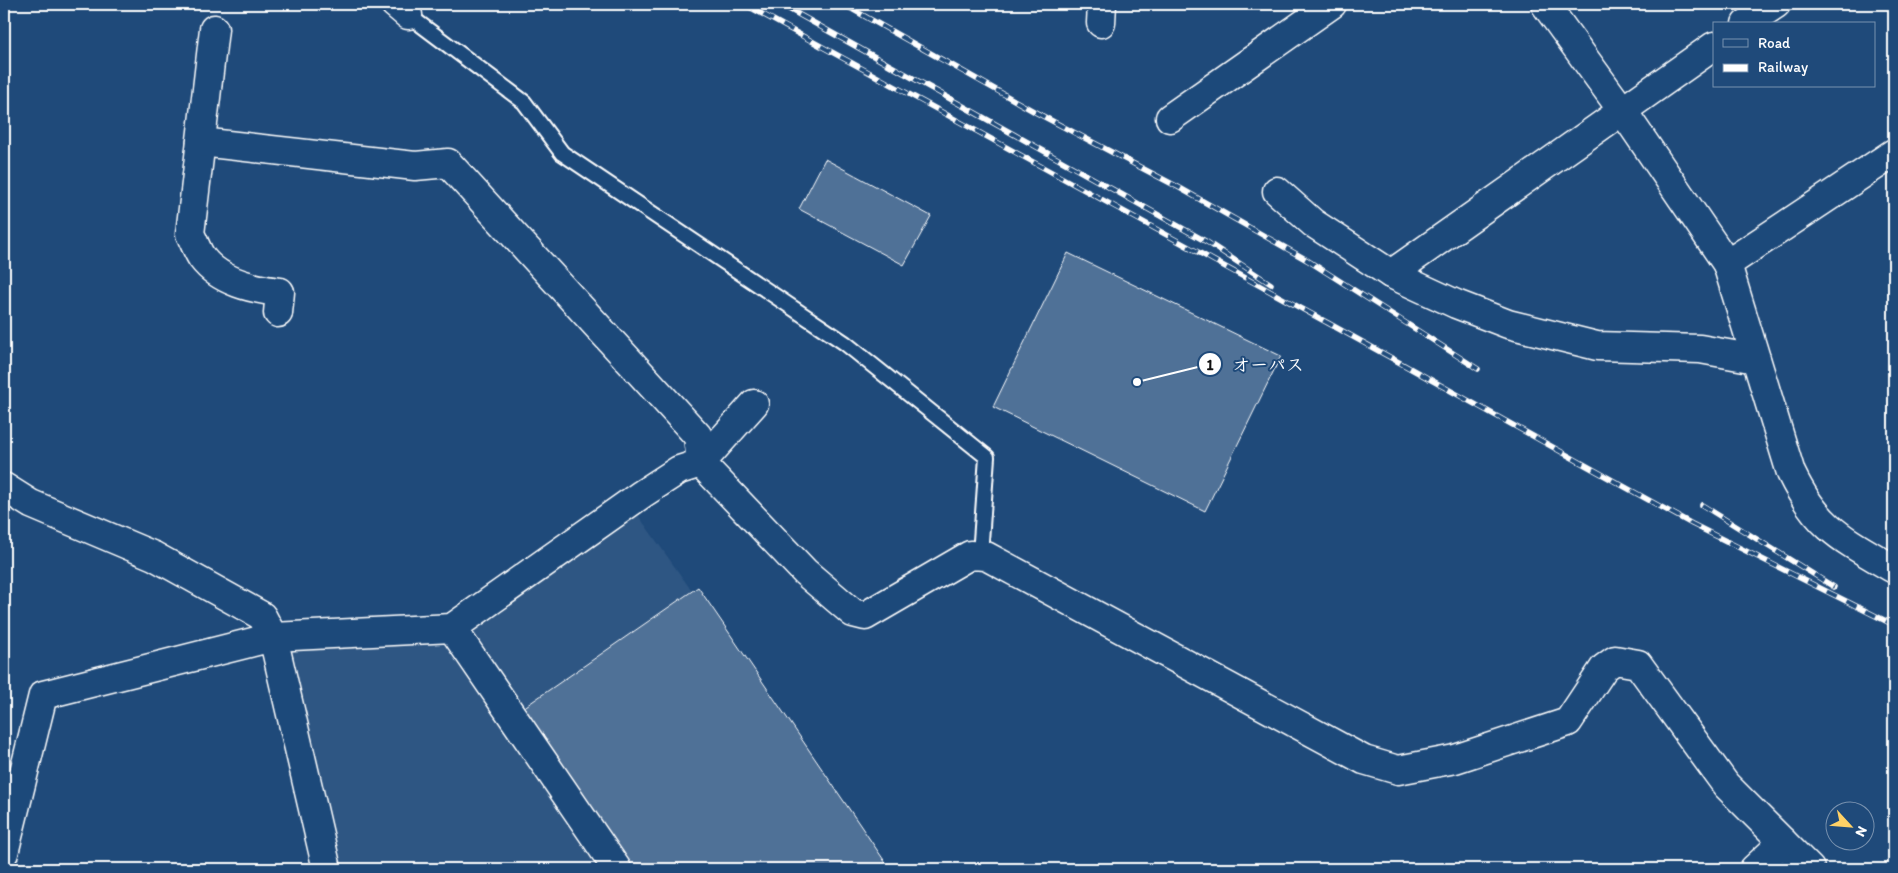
<svg xmlns="http://www.w3.org/2000/svg" width="1898" height="873" font-family="Itim,'Klee One',sans-serif">
<rect width="100%" height="100%" fill="#1f4a7a"/>
<filter id="ink" filterUnits="userSpaceOnUse"><feTurbulence type="fractalNoise" baseFrequency=".02" numOctaves="2"/><feDisplacementMap in="SourceGraphic" scale="10" xChannelSelector="R" yChannelSelector="G"/><feConvolveMatrix kernelMatrix="1 2 1 2 8 2 1 2 1" color-interpolation-filters="sRGB"/></filter>
<g filter="url(#ink)">
<g fill="#2e5683">
<polygon points="633,508 889,869 627,869 464,632"/>
<polygon points="448,638 605,869 338,869 288,647"/>
</g>
<g fill="#507197" stroke="#fff">
<polygon points="825,159 931,216 904,265 799,209"/>
<polygon points="1068,253 1281,356 1205,511 993,407"/>
<polygon points="698,587 890,869 633,869 523,708"/>
</g>
<g fill="none" stroke-linecap="round" stroke-linejoin="round">
<defs>
<polyline id="service" points="408,15 524,102 562,153 845,343 987,457 980,555"/>
<g id="minor">
<polyline points="395,4 408,15"/>
<polyline points="1545,4 1622,110 1727,264 1894,153"/>
<polyline points="1101,23 1102,4"/>
<polyline points="1746,24 1776,4"/>
<path d="M 214,29 L 190,234 C 194,241 197,251 202,258 C 220,282 253,289 280,292 L 278,313"/>
<polyline points="1170,118 1332,4"/>
<polyline points="201,142 415,166 448,163 698,436 701,463"/>
<polyline points="1277,191 1313,223 1391,274 1456,304 1508,324 1597,346 1700,349 1756,359"/>
<polyline points="1391,274 1714,46"/>
<polyline points="701,463 754,404"/>
<polyline points="4,487 31,504 154,556 262,616 273,637 452,628 642,494 679,470 701,463 805,572 853,613 865,616 970,555 986,556 1364,760 1398,770 1455,759 1568,722 1604,668 1615,660 1638,664 1726,785 1810,869"/>
<polyline points="452,628 617,869"/>
<polyline points="4,853 43,695 273,637 327,869"/>
<polyline points="1754,869 1783,842"/>
</g>
<path id="tertiary" d="M 1727,264 L 1791,473 C 1818,529 1843,539 1894,569"/>
</defs>
<use href="#service" stroke="#fff" stroke-width="18"/>
<use href="#minor" stroke="#fff" stroke-width="31"/>
<use href="#tertiary" stroke="#fff" stroke-width="31"/>
<use href="#service" stroke="#1f4a7a" stroke-width="14"/>
<use href="#minor" stroke="#1f4a7a" stroke-width="28"/>
<use href="#tertiary" stroke="#1f4a7a" stroke-width="28"/>
<defs>
<g id="rail">
<polyline points="744,4 1328,323 1692,524 1894,625"/>
<polyline points="780,4 1207,242 1271,284"/>
<polyline points="843,4 1037,113 1178,187 1307,260 1478,369"/>
<polyline points="1702,505 1834,587"/>
</g>
</defs>
<use href="#rail" stroke="#fff" stroke-width="5.5"/>
<use href="#rail" stroke="#1f4a7a" stroke-width="4" stroke-dasharray="11" stroke-linecap="butt"/>
</g>
</g>
<path fill="none" stroke="#fff" stroke-width="2" d="M1137 382L1210 364"/>
<g fill="#fff" stroke="#1f4a7a" stroke-width="2">
<circle cx="1137" cy="382" r="5"/>
<circle cx="1210" cy="364" r="12"/>
</g>
<g font-size="15" text-anchor="middle" font-weight="bold" fill="#111">
<text x="1210" y="370">1</text>
</g>
<g font-size="18" text-anchor="middle" font-weight="bold" fill="#fff" stroke="#1f4a7a" stroke-width="4" stroke-linejoin="round" paint-order="stroke">
<text x="1268" y="371">オーパス</text>
</g>
<rect width="1898" height="873" fill="none" stroke="#1f4a7a" stroke-width="20"/>
<rect x="10" y="10" width="1878" height="853" fill="none" stroke="#fff" stroke-width="2" filter="url(#ink)"/>
<rect x="1713" y="22" width="162" height="65" fill="#1f4a7a" stroke="#7992af"/>
<rect x="1723" y="39" width="25" height="8" fill="#1f4a7a" stroke="#7992af"/>
<text x="1758" y="48" font-size="15" fill="#ffffff">Road</text>
<rect x="1723" y="64" width="25" height="8" fill="#ffffff" stroke="#7992af"/>
<text x="1758" y="72" font-size="15" fill="#ffffff">Railway</text>
<g transform="translate(1850 826) rotate(116)"><circle r="24" fill="#1f4a7a" stroke="#7992af"/>
<path d="M0-4L9 19L0 12L-9 19Z" fill="#ffd166"/>
<text y="-8" font-size="14" font-weight="bold" text-anchor="middle" fill="#ffffff">N</text>
</g>
</svg>
